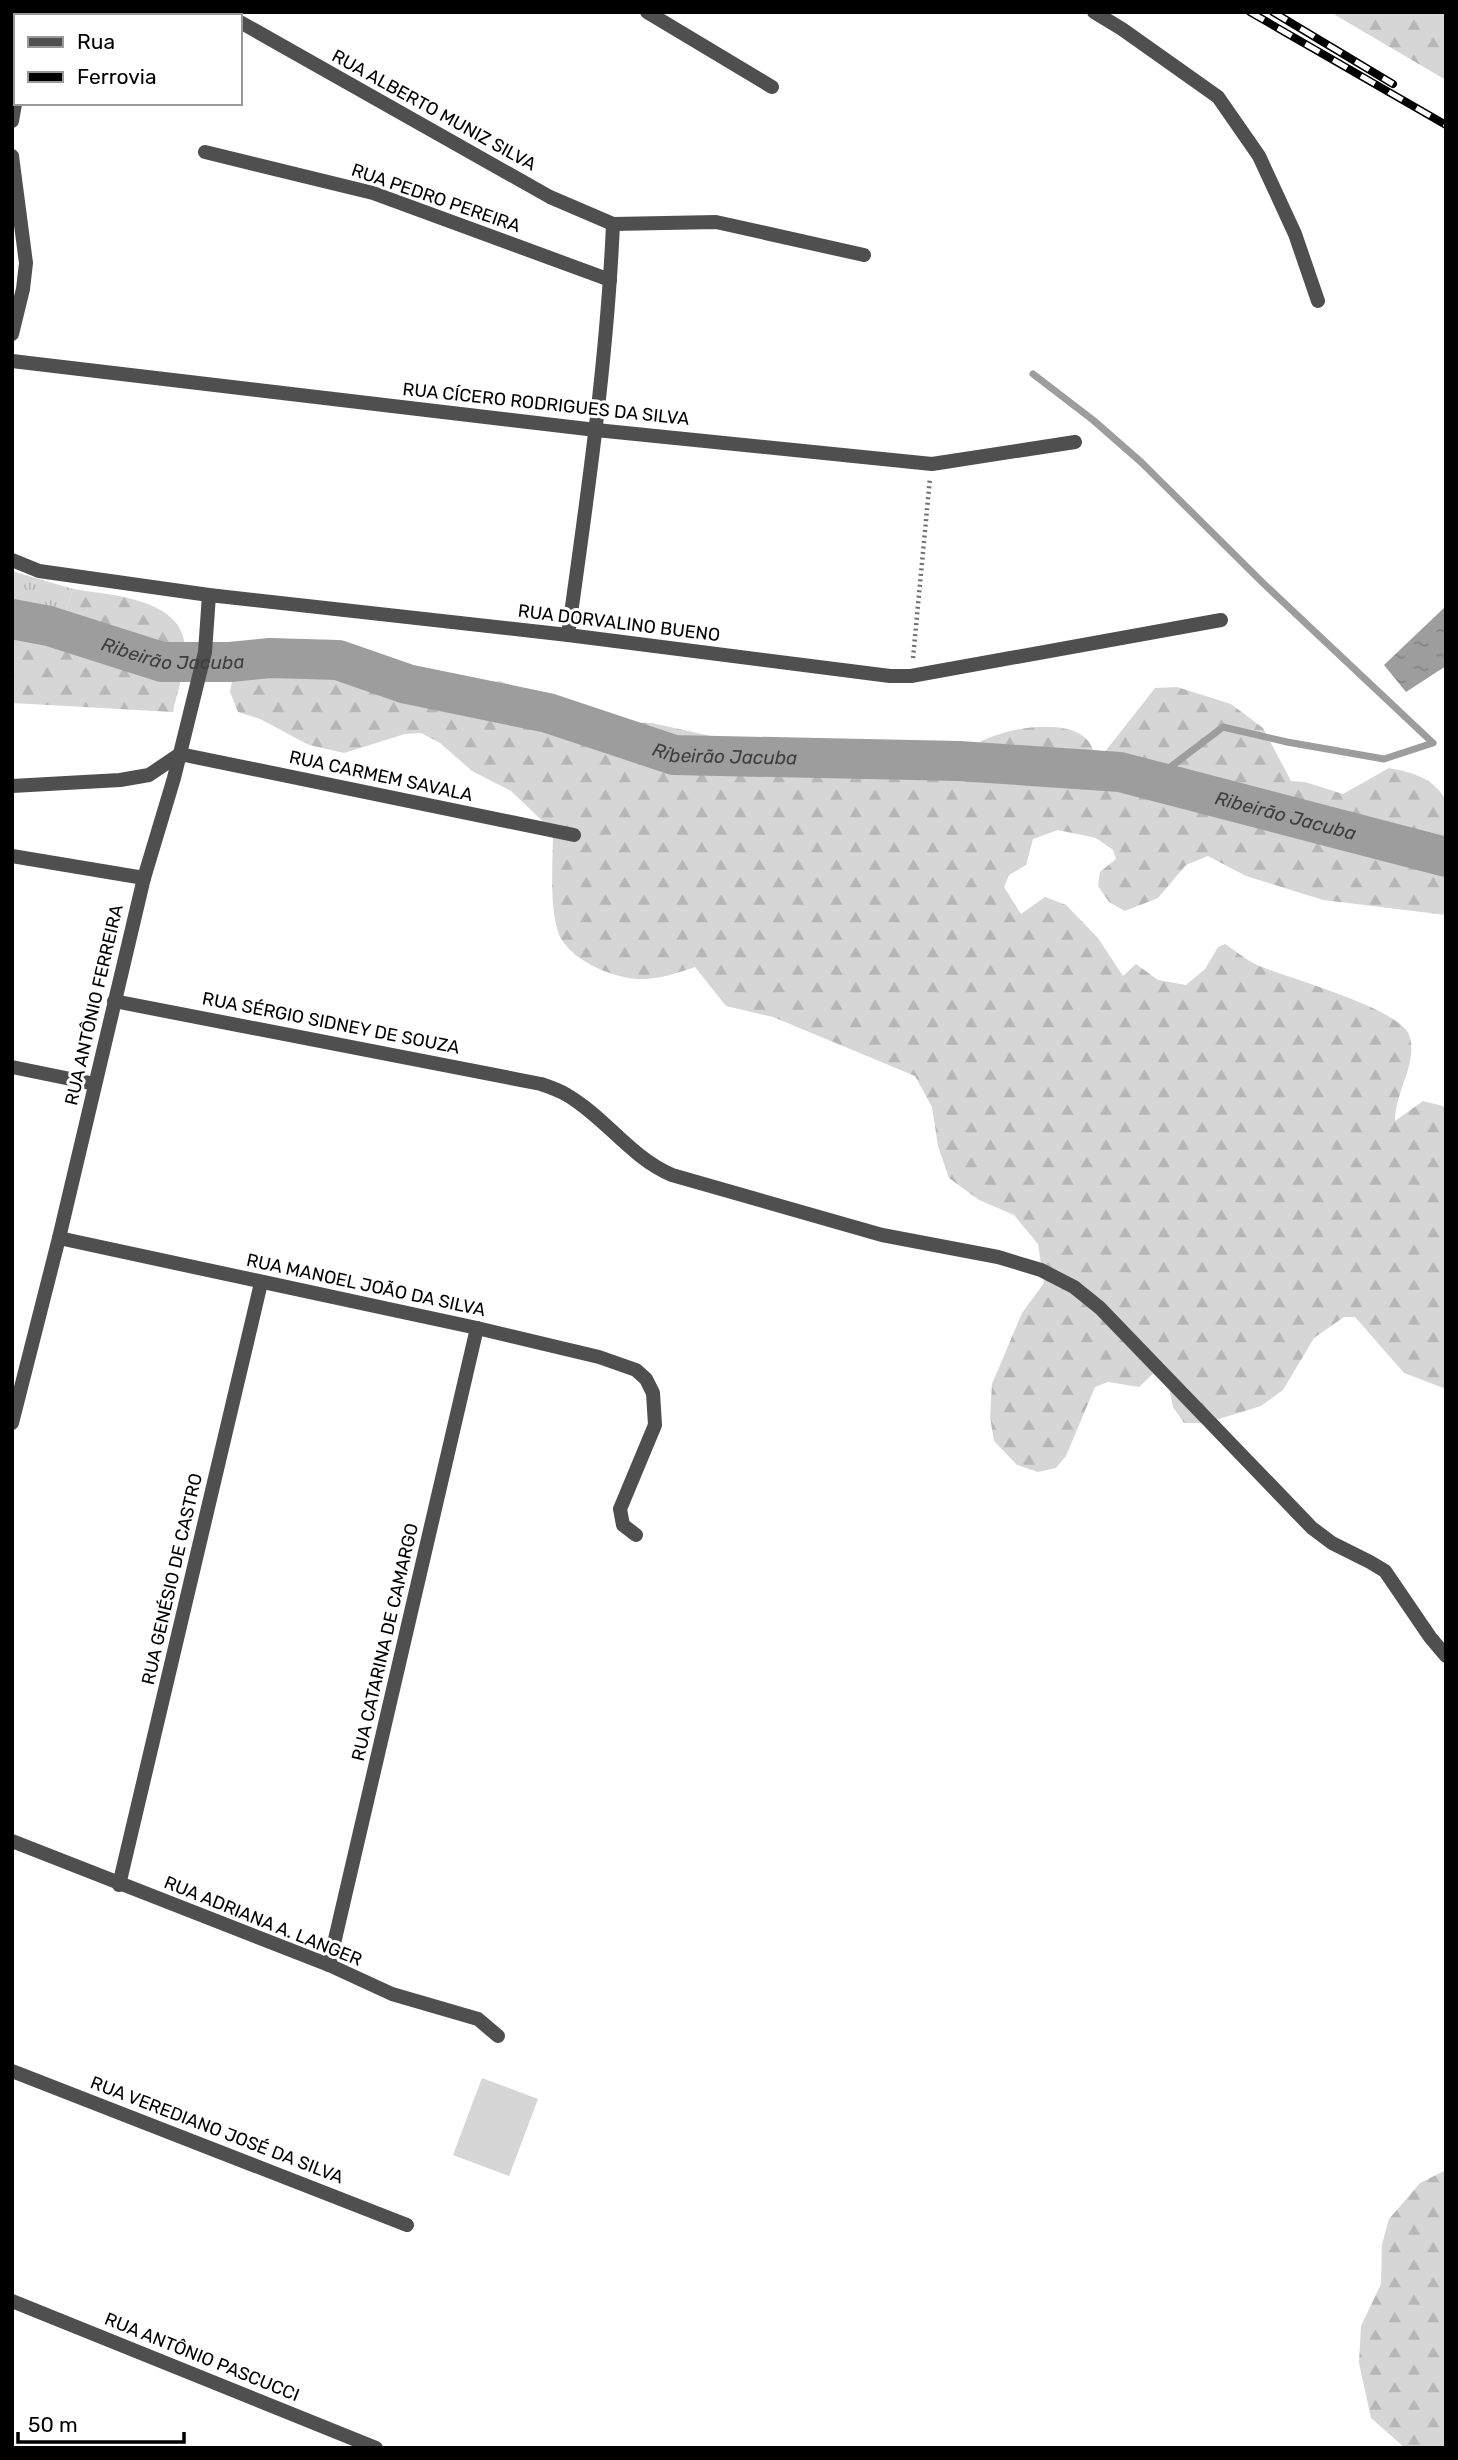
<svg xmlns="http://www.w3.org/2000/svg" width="1458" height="2460" font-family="Rubik,sans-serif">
<defs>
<pattern id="grass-tufts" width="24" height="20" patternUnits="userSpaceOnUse" patternTransform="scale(1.75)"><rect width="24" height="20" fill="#d6d6d6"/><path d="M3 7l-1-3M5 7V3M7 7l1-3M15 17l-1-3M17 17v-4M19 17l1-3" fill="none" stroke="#b6b6b6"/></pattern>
<pattern id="forest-firs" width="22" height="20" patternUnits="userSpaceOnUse" patternTransform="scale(1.75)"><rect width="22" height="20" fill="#d6d6d6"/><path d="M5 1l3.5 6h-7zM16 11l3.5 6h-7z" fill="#b6b6b6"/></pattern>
<pattern id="water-ripples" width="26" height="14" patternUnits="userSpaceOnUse" patternTransform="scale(1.75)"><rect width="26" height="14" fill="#9d9d9d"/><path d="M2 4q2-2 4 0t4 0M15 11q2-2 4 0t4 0" fill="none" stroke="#858585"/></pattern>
</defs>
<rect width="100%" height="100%" fill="#fff"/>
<polygon fill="url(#grass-tufts)" points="12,571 73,589 60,628 12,612"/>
<g fill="url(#forest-firs)">
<polygon points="1330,12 1446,12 1446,80"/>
<path d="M 73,589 C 109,595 183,598 185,647 C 186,668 177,692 173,712 L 12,703 L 12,612 L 60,627 Z"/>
<path d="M 269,665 L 349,674 L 387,689 L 426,694 L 500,681 L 511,685 L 539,710 L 559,716 L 571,710 L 571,706 L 612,722 L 652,723 L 761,747 L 803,760 L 870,764 L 968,750 C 990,730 1058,717 1083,736 C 1089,740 1092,748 1096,754 L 1104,753 L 1155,688 L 1177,687 L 1231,704 L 1263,728 L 1291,781 L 1305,782 L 1343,794 L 1389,768 C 1414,773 1432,777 1446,800 L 1446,915 L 1323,900 L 1246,876 L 1208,856 L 1186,865 L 1158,898 L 1125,911 L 1109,902 L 1098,886 L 1100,872 L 1116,859 L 1113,850 L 1096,838 L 1058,830 L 1033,839 L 1026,865 L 1009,875 L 1004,887 L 1021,914 L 1045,897 L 1066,905 L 1098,938 L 1123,976 L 1136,964 L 1158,980 L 1186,985 L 1205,969 L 1218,947 L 1225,944 C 1237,952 1249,962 1262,967 C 1290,979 1403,1009 1410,1037 C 1417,1065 1395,1092 1395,1121 L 1423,1101 L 1443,1106 L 1446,1110 L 1446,1389 L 1404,1373 L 1355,1317 L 1344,1317 L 1314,1338 L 1283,1390 L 1261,1406 L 1206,1423 L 1184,1423 L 1173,1407 L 1164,1363 L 1139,1387 L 1108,1382 L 1095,1387 L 1066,1456 L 1056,1468 L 1038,1472 L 1017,1465 L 994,1441 L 990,1417 L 992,1384 L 1022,1313 L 1044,1283 L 1038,1244 L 1014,1215 L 979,1200 L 949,1178 L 938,1146 L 932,1107 L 915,1076 L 773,1017 L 726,1006 L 695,967 C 677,973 658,980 638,979 C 612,978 567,959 558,932 C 549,901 553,863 553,831 L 511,791 L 472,771 L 440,743 L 421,733 L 405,734 L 344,753 L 309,745 L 260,719 L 238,712 L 230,692 L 233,675 L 246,667 Z"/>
<polygon points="1446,2170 1446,2448 1405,2448 1371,2418 1359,2363 1361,2326 1381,2284 1382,2244 1389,2219 1420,2183"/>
</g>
<polygon fill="#d6d6d6" points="482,2078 538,2099 509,2176 453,2155"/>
<polygon fill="url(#water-ripples)" points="1446,606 1446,666 1406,692 1384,665"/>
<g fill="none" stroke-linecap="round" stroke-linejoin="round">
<polyline stroke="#9d9d9d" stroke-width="7" points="1033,374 1093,420 1141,462 1263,583 1433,743 1384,759 1287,742 1223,727 1152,781"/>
<path stroke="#9d9d9d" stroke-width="40" id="s1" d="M 12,619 L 49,626 L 162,662 L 230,662 L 270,658 L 338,660 L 407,684 L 548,713 L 674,755 L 959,761 L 1120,772 L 1446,857"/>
<polyline stroke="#717171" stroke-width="4.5" stroke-dasharray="2 3.5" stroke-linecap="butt" points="913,658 930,478"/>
<g stroke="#4f4f4f" stroke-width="14">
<polyline points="222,12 228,16"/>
<polyline points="647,12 772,87"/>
<polyline points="1094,12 1122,29 1218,97 1259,156 1295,234 1318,301"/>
<polyline points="60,16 62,12"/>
<polyline points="240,22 550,197 613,224 716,222 864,255"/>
<polyline points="12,121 16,98"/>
<polyline points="205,152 373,193 610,280"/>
<polyline points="12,156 26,263 23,289 12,334"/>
<polyline points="12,361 596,430 932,464 1075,442"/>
<polyline points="12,560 39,571 209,595 568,635 890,676 911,676 1221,620"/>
<path d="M 568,635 C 587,499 607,362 613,224"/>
<polyline points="12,786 120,780 149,775 180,754 574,835"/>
<polyline points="12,856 144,878"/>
<path d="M 114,1001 L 541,1084 C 550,1087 559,1090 567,1095 C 606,1118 630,1157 672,1175 L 882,1235 L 998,1257 L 1041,1270 L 1074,1287 L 1100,1308 L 1312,1528 L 1332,1543 L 1370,1562 L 1385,1571 L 1430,1637 L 1446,1656"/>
<polyline points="12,1067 95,1084"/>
<polyline points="59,1238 477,1328 599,1357 636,1370 646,1379 653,1393 655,1425 620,1509 623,1525 636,1535"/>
<polyline points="12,1423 59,1238 144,878 174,778 205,652 209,595"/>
<polyline points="12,1841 329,1965 392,1994 478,2019 498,2036"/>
<polyline points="119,1885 261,1283"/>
<polyline points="329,1965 477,1328"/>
<polyline points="12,2071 407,2225"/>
<polyline points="12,2301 376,2448"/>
</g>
<defs>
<g id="rail">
<polyline points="1250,12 1446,125"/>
<polyline points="1273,12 1393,84"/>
</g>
</defs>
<use href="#rail" stroke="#000" stroke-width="8"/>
<use href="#rail" stroke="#fff" stroke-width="5" stroke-dasharray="16" stroke-linecap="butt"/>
</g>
<g text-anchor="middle" stroke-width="6" stroke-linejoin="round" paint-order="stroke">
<g font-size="18" fill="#000" stroke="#fff">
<text transform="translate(434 110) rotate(29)" y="6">RUA ALBERTO MUNIZ SILVA</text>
<text transform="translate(436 198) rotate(19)" y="6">RUA PEDRO PEREIRA</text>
<text transform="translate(546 404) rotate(6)" y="6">RUA CÍCERO RODRIGUES DA SILVA</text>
<text transform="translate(619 623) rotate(7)" y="6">RUA DORVALINO BUENO</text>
<text transform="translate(381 776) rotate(12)" y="6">RUA CARMEM SAVALA</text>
<text transform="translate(94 1005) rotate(-77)" y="6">RUA ANTÔNIO FERREIRA</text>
<text transform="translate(331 1023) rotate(11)" y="6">RUA SÉRGIO SIDNEY DE SOUZA</text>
<text transform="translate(366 1285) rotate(12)" y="6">RUA MANOEL JOÃO DA SILVA</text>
<text transform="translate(172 1579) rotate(-77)" y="6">RUA GENÉSIO DE CASTRO</text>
<text transform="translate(385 1642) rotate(-77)" y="6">RUA CATARINA DE CAMARGO</text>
<text transform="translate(263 1921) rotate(22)" y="6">RUA ADRIANA A. LANGER</text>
<text transform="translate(217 2130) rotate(21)" y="6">RUA VEREDIANO JOSÉ DA SILVA</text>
<text transform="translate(202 2357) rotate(22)" y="6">RUA ANTÔNIO PASCUCCI</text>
</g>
<g font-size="19" font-style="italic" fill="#3e3e3e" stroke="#fff">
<text dy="7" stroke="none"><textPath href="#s1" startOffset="166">Ribeirão Jacuba</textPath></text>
<text dy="7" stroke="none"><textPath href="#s1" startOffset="733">Ribeirão Jacuba</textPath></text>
<text dy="7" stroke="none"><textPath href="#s1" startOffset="1300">Ribeirão Jacuba</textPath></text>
</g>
</g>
<rect width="1458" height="2460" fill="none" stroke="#000000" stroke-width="28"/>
<rect x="14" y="14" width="228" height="91" fill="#ffffff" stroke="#999999" stroke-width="2"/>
<rect x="28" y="37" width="35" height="10" fill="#4f4f4f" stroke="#999999" stroke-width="2"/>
<text x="77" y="49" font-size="21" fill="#000000">Rua</text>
<rect x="28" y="72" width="35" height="10" fill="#000000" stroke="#999999" stroke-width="2"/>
<text x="77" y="84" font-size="21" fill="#000000">Ferrovia</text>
<path d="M18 2432v10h166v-10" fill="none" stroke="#000000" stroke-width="3.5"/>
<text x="28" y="2432" font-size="21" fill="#000000" stroke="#ffffff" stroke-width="5" paint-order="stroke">50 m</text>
</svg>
